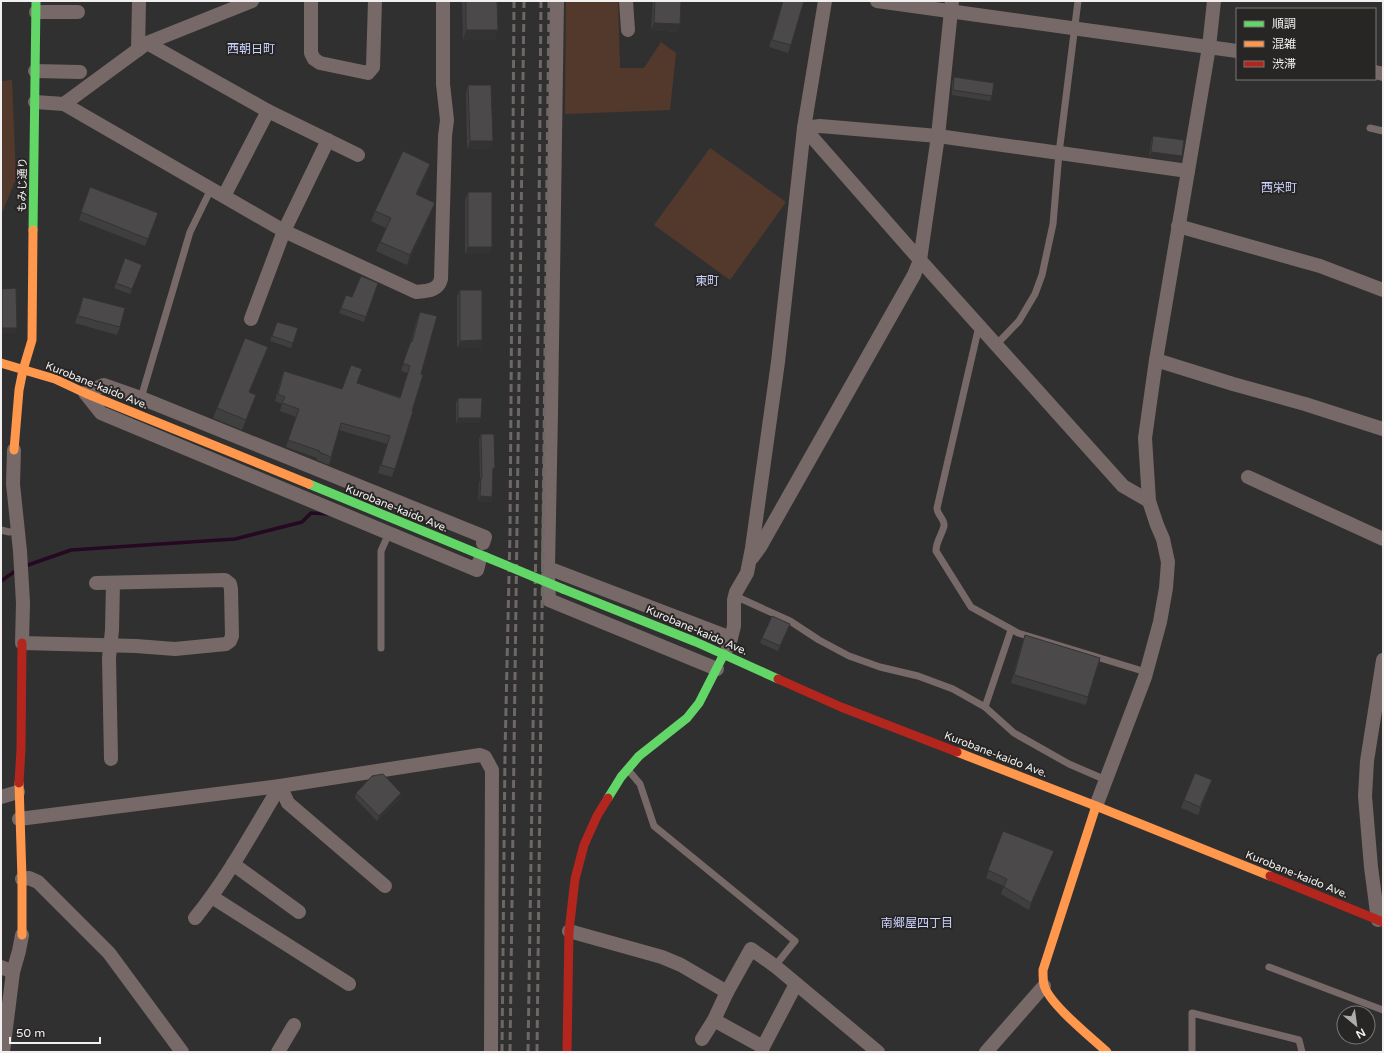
<svg xmlns="http://www.w3.org/2000/svg" width="1384" height="1053" font-family="'Varela Round','Noto Sans JP',sans-serif">
<rect width="100%" height="100%" fill="#313030"/>
<g fill="#53392c">
<polygon points="566,1 618,1 620,68 644,68 661,42 676,53 670,110 565,114"/>
<polygon points="12,80 16,179 1,215 1,81"/>
<polygon points="710,148 786,202 730,280 654,225"/>
</g>
<g fill="none" stroke-linecap="round" stroke-linejoin="round">
<g stroke="#250822" stroke-width="3.5">
<polyline points="28,565 71,550 235,539 302,522 311,513 328,514"/>
<polyline points="1,581 14,572"/>
</g>
<g stroke="#766967" stroke-width="7">
<polyline points="1370,128 1383,131"/>
<path d="M 979,326 L 937,508 C 937,515 945,519 944,526 C 942,535 936,541 936,551 L 971,607 L 1018,633 L 1146,672"/>
<polyline points="996,345 1019,321 1035,294 1042,275 1053,224 1059,153 1078,1"/>
<polyline points="141,398 190,232 211,189"/>
<polyline points="1,530 9,532 18,531"/>
<polyline points="735,596 790,621 819,640 849,656 880,667 918,676 953,689 985,707"/>
<polyline points="1011,630 985,707 1014,733 1069,764 1106,780"/>
<polyline points="381,648 381,551 389,533"/>
<polyline points="629,771 640,784 654,826 795,941 775,966"/>
<polyline points="1269,967 1383,1010"/>
<polyline points="1192,1052 1192,1013 1299,1040 1302,1052"/>
</g>
<g stroke="#766967" stroke-width="14">
<polyline points="311,1 311,53 314,59 320,63 368,73 373,67 375,1"/>
<polyline points="557,1 551,413 548,568 731,638"/>
<polyline points="626,1 628,30"/>
<polyline points="877,1 1237,51"/>
<polyline points="36,12 78,12"/>
<polyline points="147,43 268,111 358,155"/>
<polyline points="138,50 139,1"/>
<polyline points="35,71 80,72"/>
<polyline points="1375,72 1383,74"/>
<path d="M 35,102 L 64,104 L 284,231 L 416,292 C 427,291 438,291 441,279 L 445,136 L 447,120 L 443,84 L 443,1"/>
<polyline points="64,104 147,43 252,1"/>
<polyline points="804,128 920,260 1123,486 1149,501"/>
<polyline points="804,128 820,126 938,136 1188,171"/>
<polyline points="224,196 268,111"/>
<polyline points="1178,226 1320,266 1383,290"/>
<polyline points="251,319 284,231 328,140"/>
<polyline points="1156,360 1233,384 1305,404 1383,429"/>
<polyline points="14,450 13,484 20,551 23,603 22,643 136,646 175,649 226,644 230,641 232,636 231,589 230,584 225,580 96,583"/>
<polyline points="1248,477 1383,539"/>
<polyline points="752,558 760,547 914,275 920,260 938,136 952,1"/>
<polyline points="479,562 477,570 101,413 85,393 104,385 141,398 485,537 483,543"/>
<polyline points="548,576 549,600 717,669"/>
<polyline points="728,647 731,638 734,626 734,600 736,592 747,573 752,548 778,362 804,128 825,1"/>
<polyline points="111,759 109,658 112,630 113,583"/>
<polyline points="280,786 288,803 385,886"/>
<polyline points="1,797 18,792"/>
<polyline points="1096,806 1145,677 1160,622 1166,588 1168,562 1163,539 1157,525 1149,501 1145,438 1156,360 1209,47 1214,1"/>
<polyline points="19,819 280,786 480,755 485,757 492,770 491,1052"/>
<polyline points="233,864 299,912"/>
<polyline points="22,879 29,878 38,882 109,953 182,1052"/>
<polyline points="212,897 349,984"/>
<path d="M 195,918 C 228,877 253,831 280,786"/>
<polyline points="1378,920 1371,867 1365,796 1367,761 1383,660"/>
<polyline points="569,931 662,957 681,965 727,992 751,949 775,966 878,1052"/>
<polyline points="1,967 13,972"/>
<polyline points="714,1020 763,1047 796,984"/>
<polyline points="702,1039 714,1020 727,992"/>
<polyline points="3,1052 13,972 19,951 22,935"/>
<polyline points="278,1052 294,1025"/>
<polyline points="986,1052 1044,986"/>
</g>
<g stroke="#63d668" stroke-width="9">
<polyline points="33,230 36,1"/>
<polyline points="309,484 486,557"/>
<polyline points="563,589 696,642 778,679"/>
<polyline points="608,798 621,777 639,756 687,718 699,703 724,654"/>
</g>
<g stroke="#ff974d" stroke-width="9">
<polyline points="1,363 55,379 85,393 309,484"/>
<polyline points="14,450 19,390 23,370 32,340 33,230"/>
<polyline points="957,752 1096,806 1270,876"/>
<polyline points="19,783 22,879 22,935"/>
<path d="M 1096,806 L 1043,970 C 1043,975 1043,981 1044,985 C 1049,1004 1092,1038 1107,1052"/>
</g>
<g stroke="#b3261e" stroke-width="9">
<polyline points="778,679 841,707 957,752"/>
<polyline points="19,783 21,749 22,643"/>
<polyline points="1270,876 1383,922"/>
<polyline points="567,1052 569,931 575,879 584,845 597,816 608,798"/>
</g>
<g stroke="#6d6766" stroke-width="3" stroke-dasharray="8 4" stroke-linecap="butt">
<polyline points="502,1052 505,753 510,533 514,1"/>
<polyline points="510,1052 524,1"/>
<polyline points="528,1052 536,537 541,1"/>
<polyline points="537,1052 549,1"/>
</g>
<polyline stroke="#63d668" stroke-width="9" points="486,557 563,589"/>
</g>
<g fill="#403f3f">
<polygon points="462,1 497,1 498,30 494,40 463,40"/>
<polygon points="653,1 681,1 678,32 651,30"/>
<polygon points="783,1 804,1 788,53 769,47"/>
<polygon points="954,77 992,96 990,101 952,95 952,82"/>
<polygon points="468,85 493,141 490,148 467,149 466,93"/>
<polygon points="1153,136 1182,156 1180,161 1149,157 1151,141"/>
<polygon points="430,164 427,173 417,195 431,213 407,265 376,251 380,242 386,228 371,221 375,211"/>
<polygon points="90,187 158,213 145,246 79,220"/>
<polygon points="468,192 492,247 489,254 465,254 465,200"/>
<polygon points="125,258 140,270 130,294 114,288"/>
<polygon points="378,283 364,322 339,313 346,295 352,297"/>
<polygon points="2,289 15,333 1,333 1,291"/>
<polygon points="460,290 482,340 480,348 457,348 457,297"/>
<polygon points="83,297 120,327 117,335 75,323"/>
<polygon points="420,312 421,374 412,411 392,477 378,473 387,444 339,430 329,465 317,460 317,458 286,447 296,417 280,411 282,404 275,401 281,379 284,371 342,389 357,383 400,397 408,373 401,371 408,349 411,341 417,319"/>
<polygon points="277,322 298,328 291,348 270,341"/>
<polygon points="268,347 249,393 252,405 242,430 213,418 217,408"/>
<polygon points="458,398 481,418 479,423 456,423 456,403"/>
<polygon points="481,434 493,471 492,497 490,502 478,501 479,483 480,480 479,439"/>
<polygon points="788,629 778,651 760,643 762,638"/>
<polygon points="1025,635 1088,697 1086,705 1011,683 1022,643"/>
<polygon points="1209,787 1198,815 1181,808 1184,800"/>
<polygon points="356,793 401,793 400,798 377,821 355,798"/>
<polygon points="1003,831 1054,851 1029,910 1001,894 1004,886 986,878"/>
</g>
<g fill="#343333">
<polygon points="654,23 680,24 678,32 651,30"/>
<polygon points="466,30 498,30 494,40 463,40"/>
<polygon points="470,141 493,141 490,148 467,149"/>
<polygon points="1151,152 1182,156 1180,161 1149,157"/>
<polygon points="430,164 427,173 413,204 416,194"/>
<polygon points="435,203 431,213 407,265 410,255"/>
<polygon points="468,247 492,247 489,254 465,254"/>
<polygon points="2,328 17,328 15,333 1,333"/>
<polygon points="482,340 480,348 457,348 460,341"/>
<polygon points="458,418 481,418 479,423 456,423"/>
<polygon points="480,496 492,497 490,502 478,501"/>
<polygon points="401,793 400,798 377,821 379,816"/>
<polygon points="1054,851 1051,858 1029,910 1031,903"/>
</g>
<g fill="#4b4949" stroke="#343333">
<polygon points="466,1 497,1 498,30 466,30"/>
<polygon points="655,1 681,1 680,24 654,23"/>
<polygon points="783,1 804,1 791,45 772,40"/>
<polygon points="954,77 994,83 992,96 953,90"/>
<polygon points="468,85 491,85 493,141 470,141"/>
<polygon points="1153,136 1184,140 1182,156 1151,152"/>
<polygon points="403,151 430,164 416,194 435,203 410,255 380,242 391,218 375,211"/>
<polygon points="90,187 158,213 148,239 81,212"/>
<rect x="468" y="192" width="24" height="55"/>
<polygon points="125,258 142,265 132,289 116,283"/>
<polygon points="361,276 378,283 366,317 341,308 346,295 352,297"/>
<polygon points="16,288 17,328 2,328 2,289"/>
<polygon points="460,290 482,290 482,340 460,341"/>
<polygon points="83,297 125,308 120,327 78,316"/>
<polygon points="420,312 437,316 421,374 423,375 412,411 413,411 395,469 381,465 390,436 341,423 331,457 319,452 320,451 288,440 299,409 282,403 285,397 278,394 284,371 342,389 351,365 362,369 357,383 400,398 410,366 403,363 411,341 412,342"/>
<polygon points="277,322 298,328 293,343 272,336"/>
<polygon points="245,338 268,347 249,392 256,395 246,420 217,408"/>
<polygon points="458,398 482,398 481,418 458,418"/>
<polygon points="481,434 494,434 495,468 493,468 492,497 480,496 481,478 482,478"/>
<polygon points="772,616 790,624 780,646 762,638"/>
<polygon points="1025,635 1100,658 1088,697 1014,675"/>
<polygon points="1195,773 1212,780 1200,807 1184,800"/>
<polygon points="383,774 401,793 379,816 356,793 372,776"/>
<polygon points="1003,831 1054,851 1031,903 1004,887 1007,879 988,870"/>
</g>
<g text-anchor="middle" stroke-width="4" stroke-linejoin="round" paint-order="stroke">
<g font-size="11" fill="#f1efef" stroke="#282525">
<text transform="translate(22 185) rotate(-89)" y="4">もみじ通り</text>
<text transform="translate(97 385) rotate(22)" y="4">Kurobane-kaido Ave.</text>
<text transform="translate(397 508) rotate(22)" y="4">Kurobane-kaido Ave.</text>
<text transform="translate(697 630) rotate(23)" y="4">Kurobane-kaido Ave.</text>
<text transform="translate(996 754) rotate(21)" y="4">Kurobane-kaido Ave.</text>
<text transform="translate(1297 874) rotate(22)" y="4">Kurobane-kaido Ave.</text>
</g>
<g font-size="12" fill="#cbd4ff" stroke="#282525">
<text x="251" y="53">西朝日町</text>
<text x="1279" y="192">西栄町</text>
<text x="707" y="285">東町</text>
<text x="917" y="927">南郷屋四丁目</text>
</g>
</g>
<rect width="1384" height="1053" fill="none" stroke="#f1efef" stroke-width="4"/>
<rect x="1236" y="8" width="140" height="72" fill="#282525" stroke="#787676"/>
<rect x="1244" y="21" width="20" height="6" fill="#63d668" stroke="#787676"/>
<text x="1272" y="28" font-size="12" fill="#f1efef">順調</text>
<rect x="1244" y="41" width="20" height="6" fill="#ff974d" stroke="#787676"/>
<text x="1272" y="48" font-size="12" fill="#f1efef">混雑</text>
<rect x="1244" y="61" width="20" height="6" fill="#b3261e" stroke="#787676"/>
<text x="1272" y="68" font-size="12" fill="#f1efef">渋滞</text>
<g transform="translate(1356 1025) rotate(151)"><circle r="19" fill="#282525" stroke="#787676"/>
<path d="M0-3L7 15L0 10L-7 15Z" fill="#aeacac"/>
<text y="-6" font-size="11" font-weight="bold" text-anchor="middle" fill="#f1efef">N</text>
</g>
<path d="M10 1037v6h90v-6" fill="none" stroke="#f1efef" stroke-width="2"/>
<text x="16" y="1037" font-size="12" fill="#f1efef" stroke="#282525" stroke-width="3" paint-order="stroke">50 m</text>
</svg>
